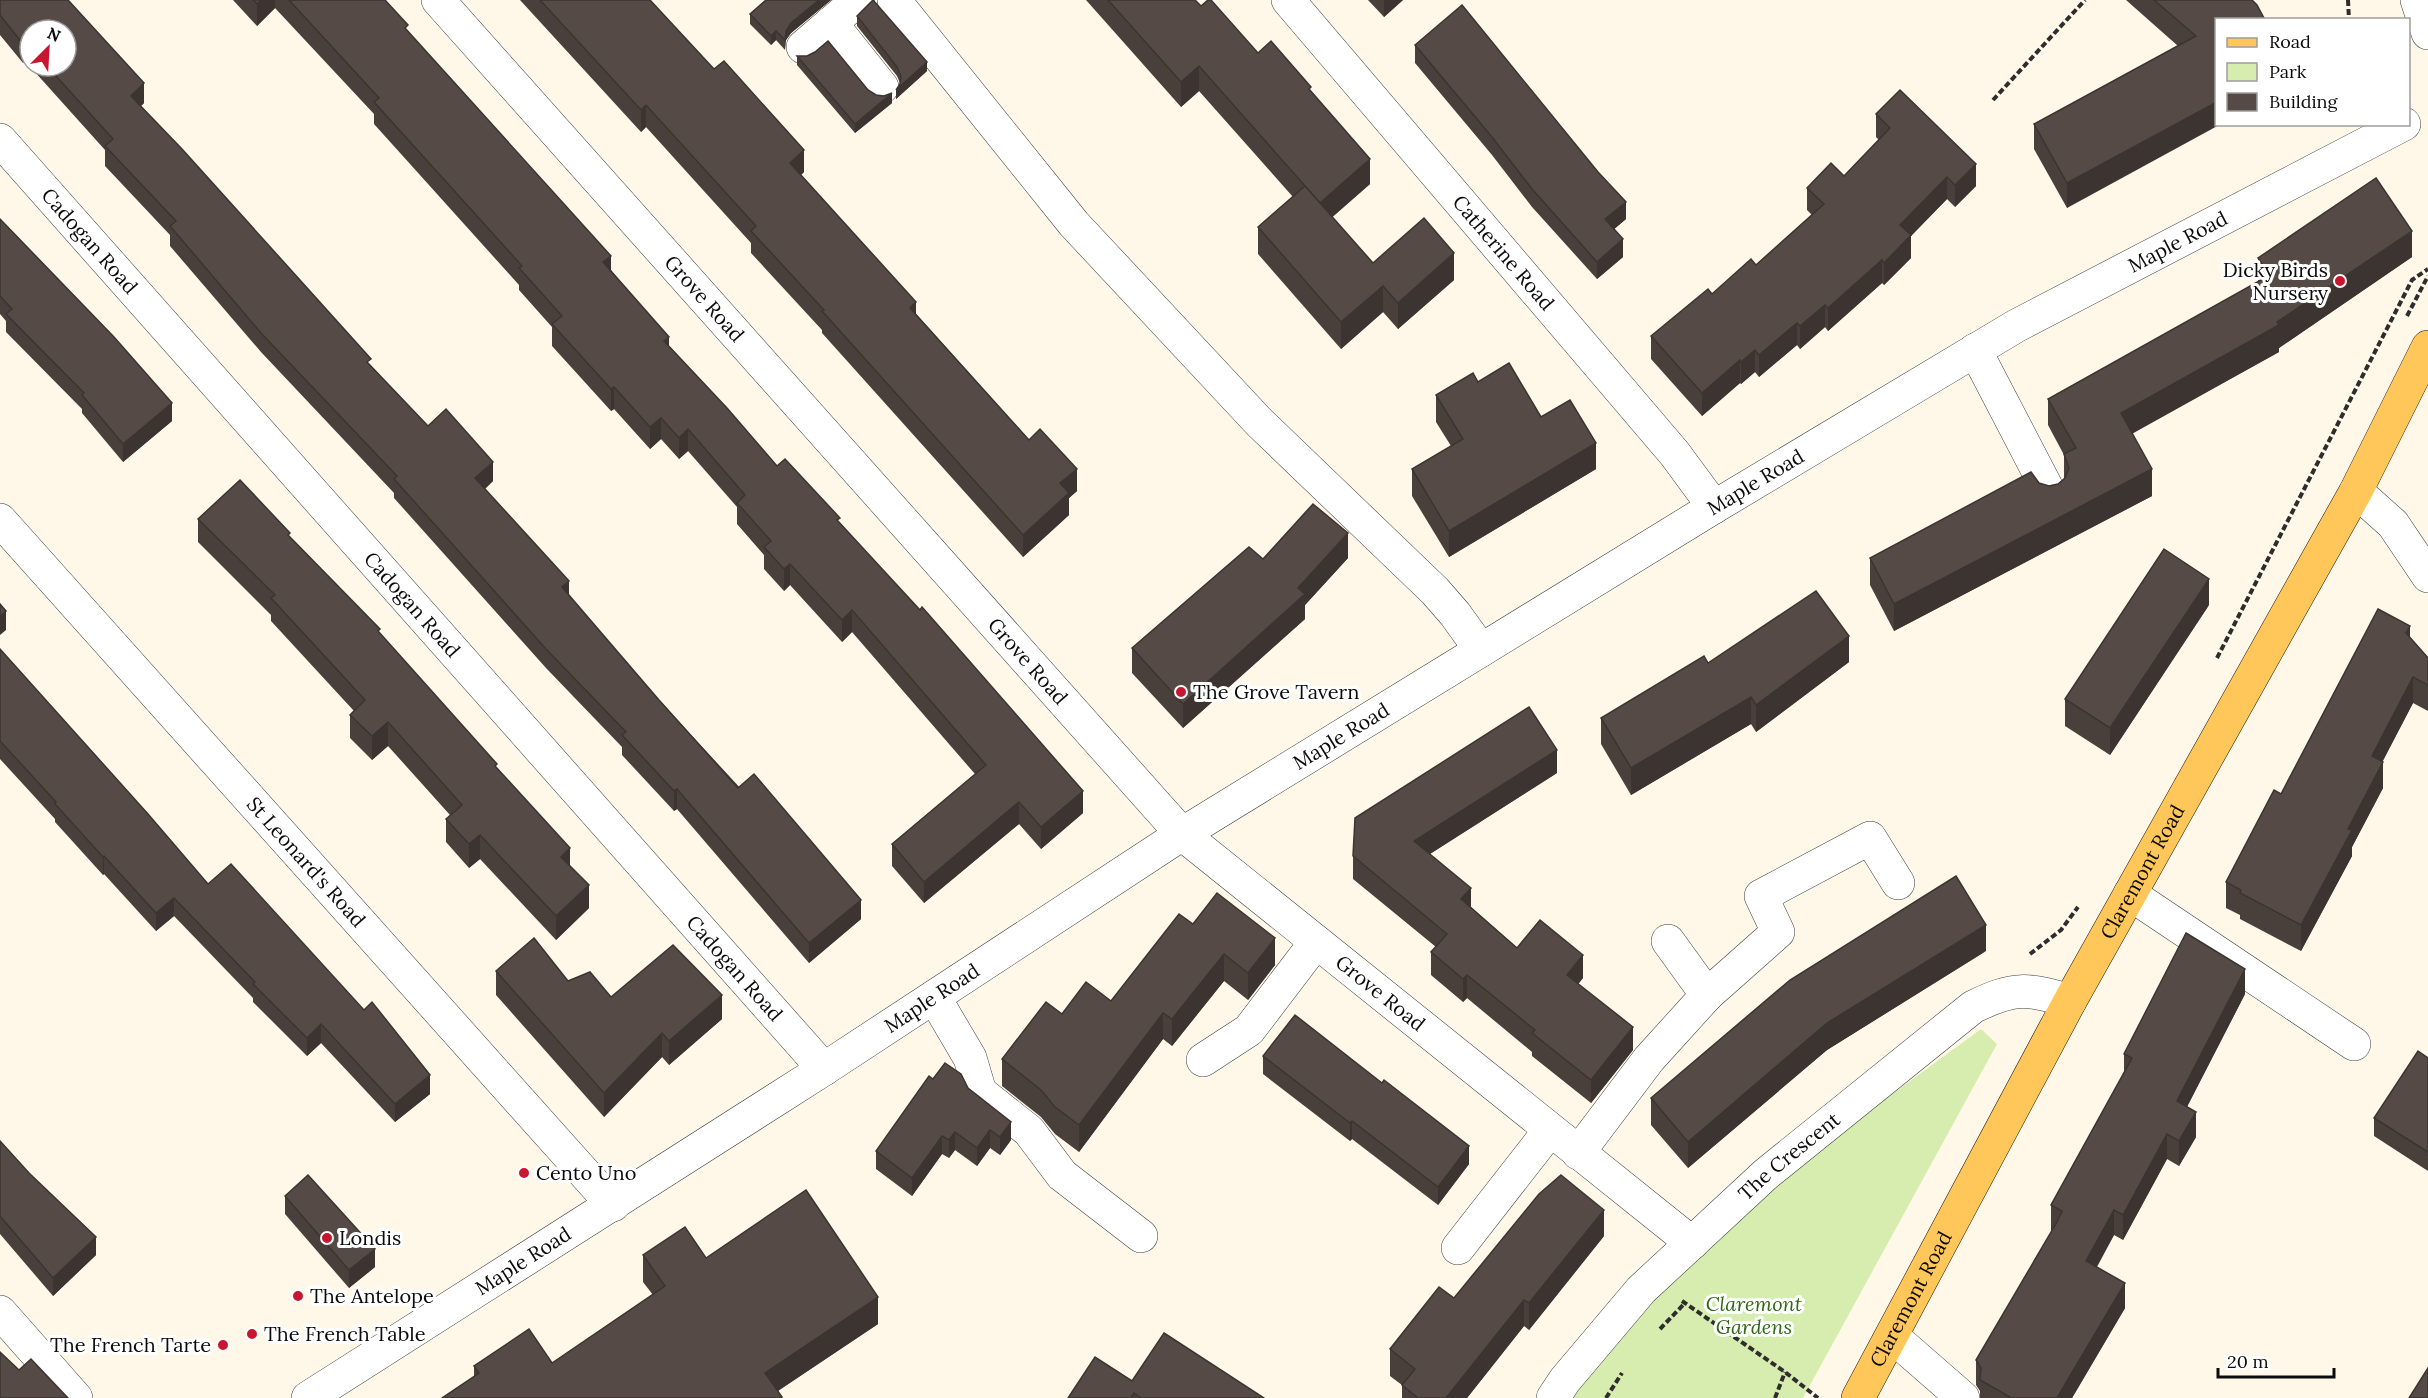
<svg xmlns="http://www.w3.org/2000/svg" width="2428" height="1398" font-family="Lora,serif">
<rect width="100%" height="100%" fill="#fff8e9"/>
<polygon fill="#d6edaf" points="1981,1029 1997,1044 1803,1398 1567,1398 1578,1378 1710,1242 1775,1180"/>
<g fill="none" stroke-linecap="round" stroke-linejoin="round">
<defs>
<g id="minor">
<path id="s1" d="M 438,0 L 1182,834 L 1692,1243"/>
<polyline points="894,0 1074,224 1259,422 1435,591 1455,614 1481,650"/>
<path id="s2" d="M 1288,0 L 1675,454 L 1714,507"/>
<polyline points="2417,0 2428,33"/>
<polyline points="831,23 882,87"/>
<polyline points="803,47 858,0"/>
<path id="s3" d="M 0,140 L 824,1069"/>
<polyline points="1975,350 2050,494"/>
<polyline points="2356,491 2393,524 2428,576"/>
<path id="s4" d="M 0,520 L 613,1205"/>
<polyline points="2130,894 2354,1044"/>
<polyline points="1668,941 1707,995"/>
<polyline points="934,997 970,1058 980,1092 1029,1131 1062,1175 1141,1236"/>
<polyline points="1203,1060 1249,1030 1316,942"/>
<polyline points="1578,1153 1649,1059 1707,995 1778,932 1761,896 1870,838 1898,883"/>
<polyline points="1458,1248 1550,1130"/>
<polyline points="0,1312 76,1398"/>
<polyline points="1892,1336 1963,1398"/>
<path id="s5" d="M 308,1398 L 824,1069 L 1182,834 L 1714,507 L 2016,326 L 2404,124"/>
<path id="s6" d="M 1553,1398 L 1565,1380 L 1641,1290 L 1766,1174 L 1973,1007 C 2014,987 2027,988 2070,1001"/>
</g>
<g id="major">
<path id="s7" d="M 1858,1398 L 2070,1001 L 2356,491 L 2428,347"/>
</g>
</defs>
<use href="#minor" stroke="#3e3e3e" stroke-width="34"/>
<use href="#major" stroke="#1c1c1c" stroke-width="34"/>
<g stroke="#2d2d2d" stroke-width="4" stroke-dasharray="6 3" stroke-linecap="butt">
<polyline points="2348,0 2349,20"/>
<polyline points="1993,100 2085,0"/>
<polyline points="2407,316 2428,276"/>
<polyline points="2217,658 2412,280 2428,269"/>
<polyline points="2030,954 2061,930 2078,907"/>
<polyline points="1682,1301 1785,1372 1818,1398"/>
<polyline points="1660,1329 1684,1304"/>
<polyline points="1606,1398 1622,1373"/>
<polyline points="1775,1398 1785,1372"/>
</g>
<use href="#minor" stroke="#fff" stroke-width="33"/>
<use href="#major" stroke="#ffc659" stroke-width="33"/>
</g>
<g fill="#49403c" fill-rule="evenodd">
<path d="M 0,0 L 144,103 L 141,106 L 371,366 L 428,426 L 493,481 L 485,489 L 569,596 L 659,700 L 861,919 L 809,963 L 677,809 L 674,811 L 622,755 L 622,747 L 546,668 L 394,498 L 394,493 L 261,352 L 170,246 L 170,235 L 105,166 L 105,150 L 25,61 L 23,63 L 0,35 ZM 30,30 L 66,66 L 30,66 Z"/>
<polygon points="233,0 385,0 408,32 611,270 669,346 777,466 840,523 1083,813 1041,849 1019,824 924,903 892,866 892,844 975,774 852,632 842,642 790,585 784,591 764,569 764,555 737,524 737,507 688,451 679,459 661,439 650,449 614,409 611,411 552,346 552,327 519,290 519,285 374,124 374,114 275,8 257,26"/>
<polygon points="520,0 650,0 804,172 801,175 916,314 1029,440 1077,491 1069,498 1069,515 1023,557 822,333 822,330 751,253 751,243 646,127 641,132"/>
<polygon points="766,0 831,0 791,33 786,40 785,50 776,40 771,45 750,24 750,14"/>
<polygon points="1086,0 1195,0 1201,6 1258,53 1311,91 1370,184 1332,217 1373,263 1454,280 1398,329 1383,312 1341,349 1258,254 1258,227 1293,197 1199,91 1181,107"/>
<polygon points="1368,0 1403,0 1384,17"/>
<polygon points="2126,0 2252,0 2067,208 2034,149 2034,124 2178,46"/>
<polygon points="857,16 927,71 896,99 900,83 897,76 857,26"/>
<polygon points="1415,45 1626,219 1614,229 1623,257 1597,279 1532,207 1492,155 1415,63"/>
<polygon points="797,56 868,90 876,95 892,103 855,133 797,65"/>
<polygon points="1876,114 1976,186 1955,207 1947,199 1911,236 1911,258 1884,285 1882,283 1828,331 1825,327 1800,349 1797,345 1759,377 1755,372 1741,384 1740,383 1702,416 1651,359 1651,336 1712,294 1756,265 1812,215 1807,210 1807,188 1844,176 1879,140 1876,137"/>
<polygon points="0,219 172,421 123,462 82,413 82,409 6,332 6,321 0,314"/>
<polygon points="2412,257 2279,348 2279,352 2132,433 2152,496 1894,631 1870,585 1870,558 2039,483 2049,486 2058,484 2064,479 2064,455 2048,425 2048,399 2258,282 2258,258"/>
<polygon points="1478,382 1541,417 1596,469 1449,557 1412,496 1412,469 1451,446 1436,422 1436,395"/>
<polygon points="198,519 290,537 380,634 497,768 570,866 589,908 556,940 480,859 469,868 446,842 446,819 450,815 388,746 372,760 350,738 350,715 354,711 271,621 271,615 198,542"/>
<polygon points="1348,558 1305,605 1305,619 1183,728 1132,673 1132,648 1263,559"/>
<polygon points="2209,605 2110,755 2065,726 2065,699"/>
<polygon points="2410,638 2428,658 2428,711 2413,703 2382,762 2383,788 2352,847 2352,856 2301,951 2240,919 2240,915 2226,908 2226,882 2281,794"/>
<polygon points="0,649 208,884 430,1094 395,1122 321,1043 307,1056 253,1002 253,998 174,916 156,931 104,874 103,875 55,822 55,819 0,759"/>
<polygon points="1849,662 1756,732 1751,724 1631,795 1601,744 1601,718 1708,663"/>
<polygon points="1557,773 1430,854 1471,907 1517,948 1583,978 1578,984 1633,1050 1591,1103 1532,1056 1532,1052 1467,998 1463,1002 1431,975 1431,952 1436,947 1353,879 1353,856"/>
<polygon points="1193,924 1275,965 1248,1000 1224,981 1172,1046 1163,1039 1079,1152 1055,1134 1041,1117 1002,1086 1002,1059 1062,1014 1111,1001"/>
<polygon points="1986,951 1827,1050 1688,1168 1651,1125 1651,1098"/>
<polygon points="496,971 568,981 611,997 722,1019 669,1065 662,1057 604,1117 496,995"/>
<polygon points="2245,994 2187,1107 2196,1137 2179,1166 2167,1159 2123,1240 2114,1235 2097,1267 2125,1308 2072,1398 1980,1398 1980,1391 1976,1385 1976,1360 2053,1231 2051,1230 2051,1205 2124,1073 2124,1054"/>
<polygon points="1263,1056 1469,1164 1438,1205 1352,1139 1350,1141 1263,1074"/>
<polygon points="2428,1058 2428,1171 2374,1136 2374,1118"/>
<polygon points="933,1079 968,1088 1011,1140 1000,1155 990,1148 977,1166 955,1150 949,1158 942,1154 912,1196 876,1169 876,1151"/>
<polygon points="0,1141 96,1255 53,1296 0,1234"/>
<polygon points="285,1196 375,1267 349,1288 285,1214"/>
<polygon points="1604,1236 1529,1330 1524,1326 1467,1398 1402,1398 1402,1385 1390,1376 1390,1349 1454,1298"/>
<polygon points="643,1255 706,1258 878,1324 778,1391 782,1398 474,1377 474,1366 552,1363 653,1295 643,1282"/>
<polygon points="1132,1381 1264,1398 1068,1398"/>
</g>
<g fill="#3c3431">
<polygon points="261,0 275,0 275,8 257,26 257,4"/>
<polygon points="819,0 831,0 791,33 786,40 785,50 786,31 791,23"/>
<polygon points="1384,0 1403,0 1384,17"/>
<polygon points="776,31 776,40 771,45 771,36"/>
<polygon points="25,42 25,61 23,63 23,44"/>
<polygon points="927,62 927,71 896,99 896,90"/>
<polygon points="1199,66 1199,91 1181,107 1181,82"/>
<polygon points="144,83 144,103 131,115 131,96"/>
<polygon points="892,93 892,103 855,133 855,124"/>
<polygon points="2217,102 2217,124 2221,124 2067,208 2067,183"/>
<polygon points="646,105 646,127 641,132 641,110"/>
<polygon points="804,150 804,172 790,185 790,163"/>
<polygon points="1370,159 1370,184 1320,228 1320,203"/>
<polygon points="1976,164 1976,186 1955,207 1955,185"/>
<polygon points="1947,177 1947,199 1911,236 1911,258 1884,285 1884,263 1900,225"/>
<polygon points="1626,202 1626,219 1605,237 1605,219"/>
<polygon points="2412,231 2412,257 2279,348 2279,352 2121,440 2121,413 2277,322"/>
<polygon points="1623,239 1623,257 1597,279 1597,262"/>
<polygon points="1454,253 1454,280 1398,329 1398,303"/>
<polygon points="611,256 611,277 603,262"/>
<polygon points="1882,260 1882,283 1828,331 1828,308"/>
<polygon points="1383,286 1383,312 1341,349 1341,322"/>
<polygon points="916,302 916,324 910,308"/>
<polygon points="1825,305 1825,327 1800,349 1800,326"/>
<polygon points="1797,323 1797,345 1759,377 1759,355"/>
<polygon points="669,337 669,359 664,341"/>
<polygon points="1755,350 1755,372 1741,384 1741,362"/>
<polygon points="1740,360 1740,383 1702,416 1702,393"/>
<polygon points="614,387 614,409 611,411 611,389"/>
<polygon points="172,403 172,421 123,462 123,444"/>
<polygon points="661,418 661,439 650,449 650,427"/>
<polygon points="688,429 688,451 679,459 679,438"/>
<polygon points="1596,443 1596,469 1449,557 1449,531"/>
<polygon points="493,462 493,481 475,498 475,478"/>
<polygon points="1077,469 1077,491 1069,498 1069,515 1023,557 1023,535 1060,483"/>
<polygon points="2152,469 2152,496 1894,631 1894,604"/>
<polygon points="1348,533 1348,558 1305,605 1305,619 1183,728 1183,704 1298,588"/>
<polygon points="790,564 790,585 784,591 784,569"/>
<polygon points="2209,579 2209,605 2110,755 2110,728"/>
<polygon points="569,581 569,601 562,587"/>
<polygon points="852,610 852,632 842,642 842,620"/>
<polygon points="6,611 6,630 0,635 0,617"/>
<polygon points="2410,626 2410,652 2406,633"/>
<polygon points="1849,636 1849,662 1756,732 1756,705"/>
<polygon points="2413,677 2413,703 2372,782 2372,756"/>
<polygon points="1751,697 1751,724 1631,795 1631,768"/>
<polygon points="388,722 388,746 372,760 372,736"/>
<polygon points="1557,750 1557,773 1414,864 1414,841"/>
<polygon points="2383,762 2383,788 2352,847 2352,856 2301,951 2301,925 2348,829"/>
<polygon points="677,789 677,809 674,811 674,791"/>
<polygon points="1083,791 1083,813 1041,849 1041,827"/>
<polygon points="1019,802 1019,824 924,903 924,882"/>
<polygon points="480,835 480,859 469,868 469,844"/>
<polygon points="570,848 570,871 561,857"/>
<polygon points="104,856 104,874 103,875 103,857"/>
<polygon points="589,885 589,908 556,940 556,916"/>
<polygon points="1471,888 1471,911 1461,899"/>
<polygon points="174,898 174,916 156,931 156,913"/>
<polygon points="861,900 861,919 809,963 809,943"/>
<polygon points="1986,925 1986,951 1827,1050 1688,1168 1688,1142 1827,1023"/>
<polygon points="1275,938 1275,965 1248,1000 1248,973"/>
<polygon points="1224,954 1224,981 1172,1046 1172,1019"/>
<polygon points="1583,955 1583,978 1567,998 1567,975"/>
<polygon points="2245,969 2245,994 2177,1126 2177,1101"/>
<polygon points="1467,975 1467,998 1463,1002 1463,979"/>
<polygon points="722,995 722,1019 669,1065 669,1041"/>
<polygon points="1163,1013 1163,1039 1079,1152 1079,1125"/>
<polygon points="321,1024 321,1043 307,1056 307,1038"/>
<polygon points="1633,1027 1633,1050 1591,1103 1591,1080"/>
<polygon points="662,1033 662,1057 604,1117 604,1093"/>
<polygon points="430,1075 430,1094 395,1122 395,1104"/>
<polygon points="2196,1112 2196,1137 2179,1166 2179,1141"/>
<polygon points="1352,1121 1352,1139 1350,1141 1350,1123"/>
<polygon points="1011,1122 1011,1140 1000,1155 1000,1137"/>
<polygon points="990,1130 990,1148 977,1166 977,1148"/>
<polygon points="955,1132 955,1150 949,1158 949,1140"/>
<polygon points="2167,1134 2167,1159 2123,1240 2123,1215"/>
<polygon points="942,1136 942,1154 912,1196 912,1178"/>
<polygon points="1469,1146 1469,1164 1438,1205 1438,1187"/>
<polygon points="1604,1210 1604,1236 1529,1330 1529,1303"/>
<polygon points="2114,1210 2114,1235 2086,1285 2086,1261"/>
<polygon points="96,1237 96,1255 53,1296 53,1278"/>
<polygon points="375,1249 375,1267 349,1288 349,1270"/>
<polygon points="2125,1283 2125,1308 2072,1398 2057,1398"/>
<polygon points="878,1297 878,1324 767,1398 765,1373"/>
<polygon points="1524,1300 1524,1326 1467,1398 1446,1398"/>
</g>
<g fill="#554a46" stroke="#3c3431" stroke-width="1.5">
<polygon points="0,0 68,0 144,83 131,96 182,149 371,359 367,362 428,426 446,409 493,462 475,478 569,581 562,587 659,700 738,788 754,774 861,900 809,943 677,789 674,791 622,735 626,732 546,649 394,479 397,476 261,333 170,226 176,221 105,146 113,139 47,66 66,66 66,30 30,30 30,47 25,42 23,44 0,15"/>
<polygon points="253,0 261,0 257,4"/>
<polygon points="289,0 385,0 408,25 405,28 611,256 603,262 669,337 664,341 727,408 777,466 785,459 840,518 837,520 920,610 922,607 1083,791 1041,827 1019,802 924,882 892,844 986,765 852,610 842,620 790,564 784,569 764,547 771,541 737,503 745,495 688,429 679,438 661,418 650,427 614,387 611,389 552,324 562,316 519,268 522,266 374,102 379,98"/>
<polygon points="540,0 650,0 714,69 724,61 804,150 790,163 916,302 910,308 1029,440 1040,429 1077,469 1060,483 1069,493 1023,535 822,311 824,310 751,231 756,226 646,105 641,110"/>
<polygon points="766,0 819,0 791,23 786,31 785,40 776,31 771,36 750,14"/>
<polygon points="873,0 927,62 896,90 900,84 901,76 897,67 857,16"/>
<polygon points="1108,0 1195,0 1201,6 1208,0 1211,0 1258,53 1271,41 1311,87 1309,89 1370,159 1320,203 1199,66 1181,82"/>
<polygon points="2154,0 2252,0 2257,5 2265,20 2217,20 2217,102 2067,183 2034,124 2196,36"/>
<polygon points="1462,5 1598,172 1626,202 1605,219 1623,239 1597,262 1532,189 1492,137 1415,45"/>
<polygon points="828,41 868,90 876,95 884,96 892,93 855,124 797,56 807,56 815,52"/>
<polygon points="1900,90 1976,164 1955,185 1947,177 1900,225 1911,235 1884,263 1882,260 1828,308 1825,305 1800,326 1797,323 1759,355 1755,350 1741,362 1740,360 1702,393 1651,336 1708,289 1712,294 1751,259 1756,265 1824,204 1807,188 1831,163 1844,176 1890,128 1876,114"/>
<polygon points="2376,178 2412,231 2277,322 2279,325 2121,413 2152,469 1894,604 1870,558 2031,472 2039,483 2049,486 2058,484 2065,478 2069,468 2064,454 2076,448 2048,399 2270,275 2258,258"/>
<polygon points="1305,186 1373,263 1424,218 1454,253 1398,303 1383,286 1341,322 1258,227"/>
<polygon points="0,219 114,337 172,403 123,444 82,395 84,393 6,314 12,309 0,296"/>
<polygon points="1509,363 1541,417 1570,400 1596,443 1449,531 1412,469 1463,439 1436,395 1473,373 1478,382"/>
<polygon points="240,480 290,533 288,535 380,629 378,631 497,764 495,766 570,848 561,857 589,885 556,916 480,835 469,844 446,819 462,805 388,722 372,736 350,715 365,700 271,598 275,595 198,519"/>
<polygon points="1313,504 1348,533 1298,588 1305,594 1183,704 1132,648 1249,547 1263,559"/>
<polygon points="2164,549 2209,579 2110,728 2065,699"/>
<polygon points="1816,591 1849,636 1756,705 1751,697 1631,768 1601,718 1704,656 1708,663"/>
<polygon points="0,604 6,611 0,617"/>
<polygon points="2378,609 2410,626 2406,633 2428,658 2428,685 2413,677 2372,756 2383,762 2348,829 2352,830 2301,925 2240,893 2241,890 2226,882 2274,790 2281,794"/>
<polygon points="0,649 148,814 208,884 231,864 364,1010 372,1002 430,1075 395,1104 321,1024 307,1038 253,984 255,982 174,898 156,913 104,856 103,857 55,804 56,802 0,741"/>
<polygon points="1529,707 1557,750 1414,841 1471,888 1461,899 1517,948 1540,920 1583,955 1567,975 1633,1027 1591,1080 1532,1033 1535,1030 1467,975 1463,979 1431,952 1447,934 1353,856 1355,818"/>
<polygon points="1956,876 1986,925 1827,1023 1688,1142 1651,1098 1790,980"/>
<polygon points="1217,893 1275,938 1248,973 1224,954 1172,1019 1163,1013 1079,1125 1055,1107 1041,1090 1002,1059 1046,1002 1062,1014 1086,982 1111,1001 1179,914 1193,924"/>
<polygon points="2186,933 2245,969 2177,1101 2196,1112 2179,1141 2167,1134 2123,1215 2114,1210 2086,1261 2125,1283 2057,1398 2010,1398 2010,1397 1980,1380 1981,1368 1976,1360 2057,1222 2062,1211 2051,1205 2132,1058 2124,1054"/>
<polygon points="534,938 568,981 590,972 611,997 673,945 722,995 669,1041 662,1033 604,1093 496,971"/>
<polygon points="1295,1015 1382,1083 1384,1080 1469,1146 1438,1187 1352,1121 1350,1123 1263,1056"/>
<polygon points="2418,1051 2428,1058 2428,1152 2374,1118"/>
<polygon points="945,1063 961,1074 968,1088 1011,1122 1000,1137 990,1130 977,1148 955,1132 949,1140 942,1136 912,1178 876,1151 929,1076 933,1079"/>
<polygon points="0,1141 29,1173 96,1237 53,1278 0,1216"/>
<polygon points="308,1175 375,1249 349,1270 285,1196"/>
<polygon points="1561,1175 1604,1210 1529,1303 1524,1300 1446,1398 1418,1398 1402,1385 1415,1369 1390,1349 1439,1287 1454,1298 1539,1194"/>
<polygon points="806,1190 878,1297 765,1373 782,1397 780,1398 442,1398 479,1373 474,1366 529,1329 552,1363 665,1286 643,1255 685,1227 706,1258"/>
<polygon points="1164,1333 1264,1398 1141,1398 1134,1393 1131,1398 1068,1398 1095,1357 1132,1381"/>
<polygon points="0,1352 19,1370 31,1359 68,1398 0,1398"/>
<polygon points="2428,1368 2428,1398 2409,1398"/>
</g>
<g fill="#c81630" stroke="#fff" stroke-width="2">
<circle cx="2340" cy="281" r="6"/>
<circle cx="1181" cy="692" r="6"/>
<circle cx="524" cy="1173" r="6"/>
<circle cx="327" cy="1238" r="6"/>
<circle cx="298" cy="1296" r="6"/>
<circle cx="252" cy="1334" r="6"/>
<circle cx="223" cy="1345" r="6"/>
</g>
<g text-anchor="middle" stroke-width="6" stroke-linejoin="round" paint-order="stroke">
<g font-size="20" fill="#0b0b0b" stroke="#fff">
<text dy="7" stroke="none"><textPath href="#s3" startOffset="135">Cadogan Road</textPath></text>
<text dy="7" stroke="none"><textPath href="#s5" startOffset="2199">Maple Road</textPath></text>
<text dy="7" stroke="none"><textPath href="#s2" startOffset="332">Catherine Road</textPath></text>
<text dy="7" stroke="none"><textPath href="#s1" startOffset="400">Grove Road</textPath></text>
<text dy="7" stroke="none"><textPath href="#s5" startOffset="1713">Maple Road</textPath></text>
<text dy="7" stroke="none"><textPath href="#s3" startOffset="621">Cadogan Road</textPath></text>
<text dy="7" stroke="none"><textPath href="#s1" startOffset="886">Grove Road</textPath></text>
<text dy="7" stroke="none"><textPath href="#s5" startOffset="1227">Maple Road</textPath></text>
<text dy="7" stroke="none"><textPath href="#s4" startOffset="459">St Leonard's Road</textPath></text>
<text dy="7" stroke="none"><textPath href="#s7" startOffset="598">Claremont Road</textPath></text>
<text dy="7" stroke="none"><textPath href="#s3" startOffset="1107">Cadogan Road</textPath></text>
<text dy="7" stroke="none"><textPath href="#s1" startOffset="1372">Grove Road</textPath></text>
<text dy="7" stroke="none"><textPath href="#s5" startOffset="741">Maple Road</textPath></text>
<text dy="7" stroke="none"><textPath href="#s6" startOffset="339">The Crescent</textPath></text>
<text dy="7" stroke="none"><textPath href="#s5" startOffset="255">Maple Road</textPath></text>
<text dy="7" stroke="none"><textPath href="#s7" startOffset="112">Claremont Road</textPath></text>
</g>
<g font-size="20" fill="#0b0b0b" stroke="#fff" text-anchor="start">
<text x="2328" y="277" text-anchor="end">Dicky Birds<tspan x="2328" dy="23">Nursery</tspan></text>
<text x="1193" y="699">The Grove Tavern</text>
<text x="536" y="1180">Cento Uno</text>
<text x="339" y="1245">Londis</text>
<text x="310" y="1303">The Antelope</text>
<text x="264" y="1341">The French Table</text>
<text x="211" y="1352" text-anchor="end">The French Tarte</text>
</g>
<g font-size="20" font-style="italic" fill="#2f6816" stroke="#fff">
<text x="1754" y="1311">Claremont<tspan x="1754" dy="23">Gardens</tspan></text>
</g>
</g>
<rect x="2215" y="18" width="195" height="108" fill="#ffffff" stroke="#9d9d9d" stroke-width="1.5"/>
<rect x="2227" y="38" width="30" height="9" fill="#ffc659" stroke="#9d9d9d" stroke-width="1.5"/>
<text x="2269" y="48" font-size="18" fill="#0b0b0b">Road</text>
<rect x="2227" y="63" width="30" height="18" fill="#d6edaf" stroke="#9d9d9d" stroke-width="1.5"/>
<text x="2269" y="78" font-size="18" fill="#0b0b0b">Park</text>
<rect x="2227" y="93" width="30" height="18" fill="#554a46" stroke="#9d9d9d" stroke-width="1.5"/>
<text x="2269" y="108" font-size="18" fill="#0b0b0b">Building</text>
<g transform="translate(48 48) rotate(24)"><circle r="28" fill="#ffffff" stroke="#9d9d9d" stroke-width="1.5"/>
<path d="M0-4.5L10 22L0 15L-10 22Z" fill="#c81630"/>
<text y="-9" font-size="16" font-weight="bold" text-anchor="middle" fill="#0b0b0b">N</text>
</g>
<path d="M2218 1368v9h116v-9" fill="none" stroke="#0b0b0b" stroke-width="3"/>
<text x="2227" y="1368" font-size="18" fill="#0b0b0b" stroke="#ffffff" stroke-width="4.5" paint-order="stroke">20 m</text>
</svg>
